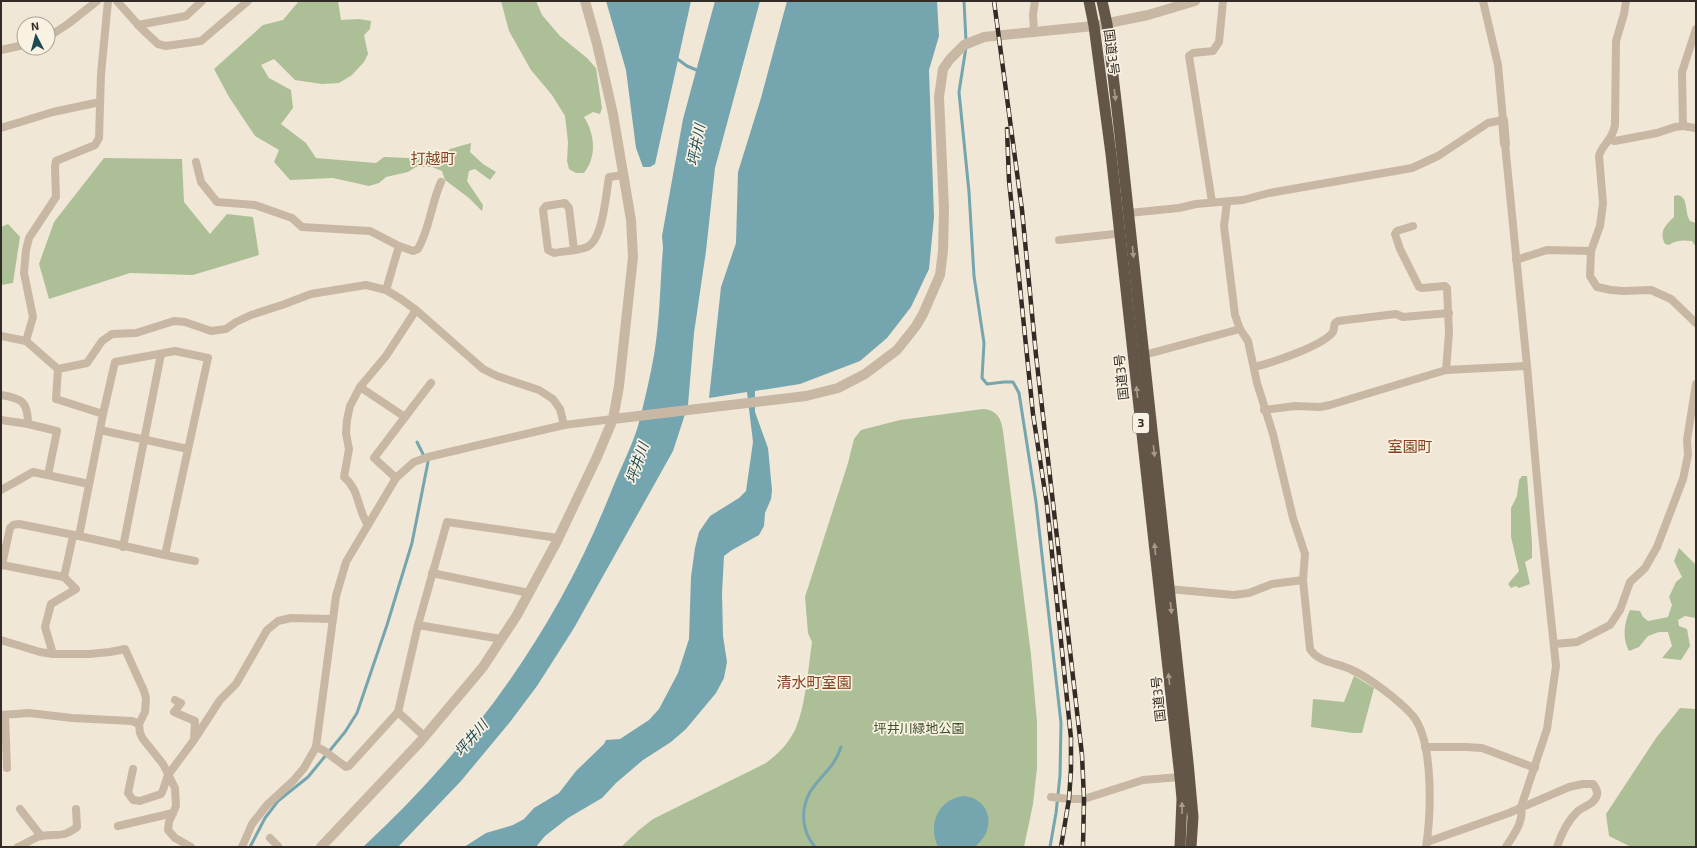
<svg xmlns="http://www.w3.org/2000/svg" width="1697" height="848" font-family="'Exo 2','Noto Sans JP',sans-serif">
<rect width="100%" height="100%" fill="#f1e7d6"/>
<g fill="#adbf97">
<polygon points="299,1 338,1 341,20 359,19 371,21 370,29 364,35 368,54 364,62 352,75 339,83 322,84 295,80 274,59 261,65 269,78 291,90 293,108 281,124 306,143 316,158 376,163 384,157 409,158 441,155 450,149 471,143 470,152 483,164 496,172 490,180 475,169 469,171 467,181 483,205 482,211 469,198 445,180 442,171 432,167 416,167 408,172 386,177 379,183 369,186 333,178 290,180 274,162 279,150 255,136 229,97 214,69 263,25 283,20"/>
<path d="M 501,1 L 536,1 L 542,15 L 560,36 L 587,58 L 596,68 L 602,108 L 600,114 L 593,112 L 584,117 C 595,134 597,157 584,173 L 576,173 L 569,169 L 567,161 L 568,142 L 565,116 L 552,95 L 531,70 L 509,31 Z"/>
<polygon points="104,158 182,159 184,202 210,234 227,214 253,217 259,255 193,275 130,273 49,299 39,264 54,222"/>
<path d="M 1678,195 C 1689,198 1684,211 1690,221 L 1696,223 L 1696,247 L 1692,241 C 1684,240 1676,240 1669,245 L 1665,244 C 1659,232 1665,225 1674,217 L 1674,196 Z"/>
<polygon points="8,224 20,237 13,283 1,285 1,227"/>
<path d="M 983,409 C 997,410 1001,418 1003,431 L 1031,655 L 1037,722 L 1037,768 L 1033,804 L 1024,847 L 621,847 L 639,830 L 653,819 L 766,763 C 778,754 788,744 795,730 C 806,705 808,669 812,642 L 808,633 L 805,597 L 848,463 L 854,439 L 861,430 L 900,420 Z"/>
<polygon points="1522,476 1527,476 1532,543 1532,558 1525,562 1530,584 1519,588 1516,586 1511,588 1508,584 1519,571 1511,537 1511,508 1517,496 1519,480"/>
<path d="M 1679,548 L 1696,565 L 1696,618 L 1685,616 L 1678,620 L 1679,626 L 1687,629 L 1690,646 L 1681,660 L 1662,658 L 1672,646 L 1668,632 L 1659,632 L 1648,636 L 1639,647 L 1629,651 C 1622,638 1624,623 1630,610 L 1640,611 L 1643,617 L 1648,621 L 1668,617 L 1672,605 L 1669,597 L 1676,582 L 1682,577 L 1674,561 Z"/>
<polygon points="1354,676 1374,688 1362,733 1353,733 1311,727 1313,699 1344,702"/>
<polygon points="1680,708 1696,709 1696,847 1631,847 1609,836 1606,814 1656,738"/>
</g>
<g fill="#75a5ae">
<polygon points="606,1 691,1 655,164 650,167 643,167 636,148 626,70"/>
<path d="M 715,1 L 760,1 L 715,168 L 706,251 L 694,333 L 688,405 L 673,451 L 574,628 L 537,686 L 510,722 L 461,781 L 398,847 L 363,847 C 475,743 557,629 613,487 C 621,467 632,446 638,426 C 644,403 650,378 654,355 C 660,321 660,283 663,248 L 662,236 L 683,119 Z"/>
<polygon points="787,1 937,1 939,36 929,70 934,217 929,269 911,307 887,338 860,361 800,384 755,391 755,412 768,448 772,490 771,499 765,513 764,526 759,535 732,550 724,556 722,593 723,636 727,662 724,678 716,693 686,729 671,742 643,760 616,783 602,798 568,818 545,836 536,847 464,847 486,833 513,825 524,819 534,808 559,793 576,771 604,744 606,740 620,739 649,720 659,709 678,673 689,639 691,577 695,548 699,532 710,516 739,498 746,491 753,442 747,392 709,398 721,287 736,243 738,172 761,98"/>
<path d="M 963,796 C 983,797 995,816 985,835 C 983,839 979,843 975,847 L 938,847 C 928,825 937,800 963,796 Z"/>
</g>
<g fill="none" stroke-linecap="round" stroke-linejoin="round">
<g stroke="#75a5ae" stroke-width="3">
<polyline points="964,1 966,41"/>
<polyline points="966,47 959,92 969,192 974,276 984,343 982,378 987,384 1004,382 1013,382 1019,393 1036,502 1061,723 1060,776 1056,813 1050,847"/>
<polyline points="676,58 687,66 699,71"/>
<polyline points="417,442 423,454"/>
<polyline points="250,847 265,818 278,801 308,777 345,732 357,713 387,625 412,543 428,462"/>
<path d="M 815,847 C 802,832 800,810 810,792 C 820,776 835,767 841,747"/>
</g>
<g stroke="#c8b8a3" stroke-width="8">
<polyline points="117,1 141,28 158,44 166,46 201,41 248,1"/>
<path d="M 1626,1 L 1624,14 L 1616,41 L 1615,125 C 1612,142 1603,142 1599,156 L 1603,203 L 1600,226 L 1591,251 L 1590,276 L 1597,287 L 1611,290 L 1623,291 L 1651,290 L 1671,299 L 1696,323"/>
<polyline points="138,25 186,16 202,1"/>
<polyline points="1034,33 1033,14 1035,1"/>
<polyline points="48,37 68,24 97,1"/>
<polyline points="1,50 24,45"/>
<polyline points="1683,126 1696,128"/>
<polyline points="1,128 53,112 100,102"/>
<polyline points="1611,140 1615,141 1657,133 1675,127 1683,126 1682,72 1696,29"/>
<path d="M 1505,144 L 1527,366 L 1541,524 L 1556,666 L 1547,729 L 1521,807 C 1524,822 1514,834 1506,847"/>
<polyline points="196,162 201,182 217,202 255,205 292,218 302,227 370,231 399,246 386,290"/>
<polyline points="1212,202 1189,56 1193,53 1213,51 1219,42 1223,1"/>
<path d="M 1227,202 L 1224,226 L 1235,315 L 1240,329 L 1248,341 L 1257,383 L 1273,434 L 1293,518 L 1305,554 L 1303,580 L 1310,649 C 1318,663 1339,663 1352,670 C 1370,678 1400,701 1413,716 C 1434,742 1431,815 1426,847"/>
<polyline points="1129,213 1179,208 1196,204 1243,200 1269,193 1412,168 1438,156 1488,123 1503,120 1498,65 1483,1"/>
<polyline points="1413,226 1397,231 1395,234 1400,249 1419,287 1422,288 1445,286 1447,288 1449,333 1446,370"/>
<polyline points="1059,240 1124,233"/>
<path d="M 399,246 L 413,251 L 418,249 C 430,228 431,204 441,182"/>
<path d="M 574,250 L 569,208 L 565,203 L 546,206 L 543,210 L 548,250 L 554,253 C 564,251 578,251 587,247 C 603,240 606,194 609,177 L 624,175"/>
<polyline points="1516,260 1547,250 1591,251"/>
<polyline points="1,336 26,341 58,369 87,363 102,341 112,334 136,333 174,321 185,322 211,331 226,329 236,322 251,315 282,305 311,294 366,285 386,290 401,299 416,310 483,369 497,376 539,390 553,399 560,409 564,425"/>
<polyline points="26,341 33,317 24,273 26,250 29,238 56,197 55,167 56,161 95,145 99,138 101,74 108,1"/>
<polyline points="1144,355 1240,329"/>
<path d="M 1254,367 C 1271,363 1323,346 1333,332 C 1334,329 1334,326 1335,323 L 1338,321 L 1396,314 L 1403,317 L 1449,313"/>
<polyline points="58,369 56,399 103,414 79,536 165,555 208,358 175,351 115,362 103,414"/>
<polyline points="360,387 405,417 374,458 396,478"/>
<path d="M 1,395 C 22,398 28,402 28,424 L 57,431 L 48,475"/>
<polyline points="1264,410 1295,406 1320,407 1330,405 1446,370 1527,366"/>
<polyline points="405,417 431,383"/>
<polyline points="1,420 28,424"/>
<polyline points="100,430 188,449"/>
<polyline points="1,490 33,472 89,484"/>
<path d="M 368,525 C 357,509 360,490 344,477 L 349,449 L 346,433 L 347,420 L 350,406 L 360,387 L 386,356 L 416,310"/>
<polyline points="73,536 64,577 2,565 10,528 13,525 19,524 79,536"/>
<polyline points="123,547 161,354"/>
<polyline points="165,555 195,561"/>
<polyline points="432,573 529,593"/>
<polyline points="1169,589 1234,595 1249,593 1272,584 1303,580"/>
<polyline points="418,625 501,639"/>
<polyline points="1,640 40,652 53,654 89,654 110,652 125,649 144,691 146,698 145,712 139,724 140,733 143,739 163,764 175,788 176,806 169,822 168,830 175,838 191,847"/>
<polyline points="1555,644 1577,642 1610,625 1620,610 1630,582 1645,568 1657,547 1683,479 1688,455 1687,440 1696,384"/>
<polyline points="53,654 45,627 51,604 76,589 64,577"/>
<polyline points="175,700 181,703 174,712 195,721 194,739"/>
<polyline points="398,712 425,737"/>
<polyline points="1,715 29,713 72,718 132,721 139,724"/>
<polyline points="5,715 7,768"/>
<polyline points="316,747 323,750 346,767 349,766 398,712 418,625 447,522 558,538"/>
<polyline points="1425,747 1466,747 1482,748 1535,768"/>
<polyline points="133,769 128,793 133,800 140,801 161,794 163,790 168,775 194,740 220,700 236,684 267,630 278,621 291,618 333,619"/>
<polyline points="1051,797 1069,799 1084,799 1143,780 1180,777"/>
<polyline points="20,809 41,836"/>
<polyline points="118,826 173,813"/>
<polyline points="270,838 278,846 277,847"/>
<path d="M 1427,842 L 1509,813 L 1569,787 L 1583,784 L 1593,784 C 1596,788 1598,791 1597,795 C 1595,804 1584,806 1578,811 C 1568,820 1561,835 1557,847"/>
<path d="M 18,847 C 25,844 34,838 41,836 C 58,833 61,839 77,827 L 76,809"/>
<polyline points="242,847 252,824 267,805 293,781 304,768 316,747 336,596 346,562 396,478 414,462 428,457 564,425 613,419"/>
</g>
<g stroke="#c8b8a3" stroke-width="10">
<polyline points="1503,120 1505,144"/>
<polyline points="613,419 806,396 838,388 865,374 897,350 916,326 923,314 940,275 943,251 944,209 939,97 943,69 950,59 964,45 984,37 1094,26 1148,15 1195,1"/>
<polyline points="321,847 420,742 483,667 517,615 556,543 597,457 613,419 619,386 633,257 631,220 613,114 597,44 585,1"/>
</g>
<g stroke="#645549" stroke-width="11">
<polyline points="1089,1 1094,26 1111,154 1180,777 1182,799 1180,847"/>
<polyline points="1102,1 1107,24 1120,135 1188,762 1193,817 1191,847"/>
</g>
<defs>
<g id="rail">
<polyline points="994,1 1022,210 1036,355 1082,755 1084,799 1083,847"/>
<polyline points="1007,129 1009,180 1033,414 1047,505 1071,738 1071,770 1069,799 1061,847"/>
</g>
</defs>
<use href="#rail" stroke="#332b25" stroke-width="4.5"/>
<use href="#rail" stroke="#f9f1e2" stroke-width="3" stroke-dasharray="9" stroke-linecap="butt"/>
</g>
<defs><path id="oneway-solid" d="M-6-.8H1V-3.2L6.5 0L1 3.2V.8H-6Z"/></defs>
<g fill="#a79b8e">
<use href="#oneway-solid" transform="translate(1115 95) rotate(83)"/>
<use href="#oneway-solid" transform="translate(1133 252) rotate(84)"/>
<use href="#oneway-solid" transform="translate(1137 392) rotate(-96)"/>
<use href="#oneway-solid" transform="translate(1154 451) rotate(84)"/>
<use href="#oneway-solid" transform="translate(1155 549) rotate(-96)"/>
<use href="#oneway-solid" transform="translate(1171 608) rotate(84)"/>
<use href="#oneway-solid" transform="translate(1169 679) rotate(-96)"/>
<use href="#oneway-solid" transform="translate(1182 808) rotate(-90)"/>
</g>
<g text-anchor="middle" stroke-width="3.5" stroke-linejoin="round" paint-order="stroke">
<rect fill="#f9f1e2" stroke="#6e665e" stroke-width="1" x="1133" y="413" width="16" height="20" rx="3"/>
<g font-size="12" font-weight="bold" fill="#332b25">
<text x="1141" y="427">3</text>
</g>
<g font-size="13" fill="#332b25" stroke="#f9f1e2">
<text transform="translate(1112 52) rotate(83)" y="5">国道3号</text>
<text transform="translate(1121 377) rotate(-96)" y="5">国道3号</text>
<text transform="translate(1158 699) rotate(-96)" y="5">国道3号</text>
</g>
<g font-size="13" fill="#3e5129" stroke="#f9f1e2">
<text x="919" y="733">坪井川緑地公園</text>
</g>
<g font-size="14" font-style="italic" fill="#1b4a54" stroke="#f9f1e2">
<text transform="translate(696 145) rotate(-79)" y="5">坪井川</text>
<text transform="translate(637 463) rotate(-71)" y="5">坪井川</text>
<text transform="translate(471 738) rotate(-49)" y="5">坪井川</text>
</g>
<g font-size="15" fill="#82401e" stroke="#f9f1e2">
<text x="433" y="164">打越町</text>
<text x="1410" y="452">室園町</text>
<text x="814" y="688">清水町室園</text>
</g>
</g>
<rect width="1697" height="848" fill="none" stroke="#332b25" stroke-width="4"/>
<g transform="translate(36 36) rotate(354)"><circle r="19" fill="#f9f1e2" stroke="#aaa296"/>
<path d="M0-3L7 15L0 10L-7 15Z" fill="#1b4a54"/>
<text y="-6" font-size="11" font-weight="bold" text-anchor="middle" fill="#332b25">N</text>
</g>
</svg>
